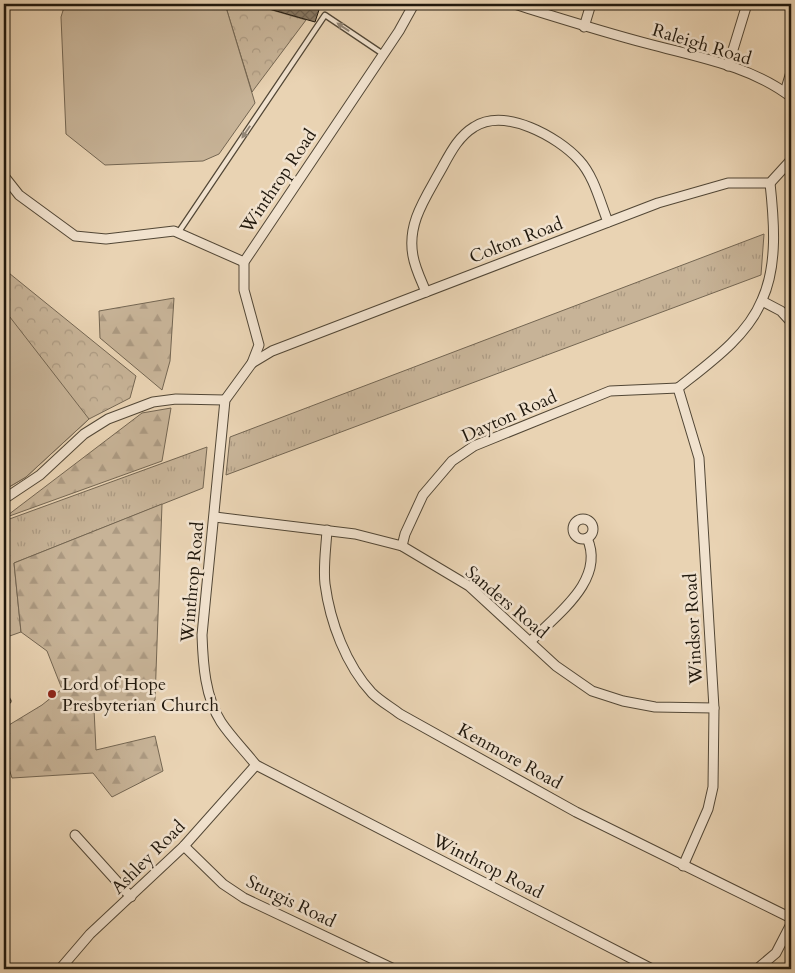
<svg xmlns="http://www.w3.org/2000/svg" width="795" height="973" font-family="Cardo,serif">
<defs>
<pattern id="grass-tufts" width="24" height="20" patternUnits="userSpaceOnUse" patternTransform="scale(1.25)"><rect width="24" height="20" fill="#c7b397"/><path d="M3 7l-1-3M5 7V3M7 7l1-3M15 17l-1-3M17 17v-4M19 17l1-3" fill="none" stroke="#ab9981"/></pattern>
<pattern id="forest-firs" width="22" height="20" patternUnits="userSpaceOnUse" patternTransform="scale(1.25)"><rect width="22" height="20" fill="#c7b397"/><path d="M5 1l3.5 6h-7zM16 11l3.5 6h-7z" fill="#ab9981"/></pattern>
<pattern id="park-crowns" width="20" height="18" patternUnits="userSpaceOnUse" patternTransform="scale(1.25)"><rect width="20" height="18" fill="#c7b397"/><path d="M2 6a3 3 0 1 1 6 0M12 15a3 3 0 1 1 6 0" fill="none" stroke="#ab9981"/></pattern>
<pattern id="building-cross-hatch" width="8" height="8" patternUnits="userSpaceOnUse" patternTransform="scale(1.25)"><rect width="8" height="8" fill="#897963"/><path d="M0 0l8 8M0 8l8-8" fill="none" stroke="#706250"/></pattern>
</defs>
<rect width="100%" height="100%" fill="#e9d3b3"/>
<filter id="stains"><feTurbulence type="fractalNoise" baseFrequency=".004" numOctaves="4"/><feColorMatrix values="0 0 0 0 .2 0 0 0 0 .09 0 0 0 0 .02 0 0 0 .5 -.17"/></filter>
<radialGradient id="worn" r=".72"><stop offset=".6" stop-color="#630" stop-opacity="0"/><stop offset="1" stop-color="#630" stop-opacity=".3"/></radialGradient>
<g fill="url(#grass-tufts)" stroke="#746652">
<polygon points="764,234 761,275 226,475 230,437"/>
<polygon points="207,447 203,488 14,563 21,632 4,638 4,521"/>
</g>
<g fill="url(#forest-firs)" stroke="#746652">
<polygon points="174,298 170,361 162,390 100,338 99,311"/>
<polygon points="171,408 162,461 4,518 142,413"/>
<polygon points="162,504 155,700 140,713 109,701 94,709 96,750 155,736 163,771 112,797 93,773 12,778 4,753 4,728 42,705 62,689 47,651 21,632 14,563"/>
</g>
<g fill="url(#park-crowns)" stroke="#746652">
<polygon points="225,4 251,4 306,20 252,92"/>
<polygon points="4,269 136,376 130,398 89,419 26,477 4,490"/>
</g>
<g fill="#c7b397" stroke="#746652">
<polygon points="65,4 225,4 255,103 219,154 203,161 105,165 66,134 61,17"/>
<polygon points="4,312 6,312 89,419 26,477 4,490"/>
</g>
<polygon fill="url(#building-cross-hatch)" stroke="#20180d" points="259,4 321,4 315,22 259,6"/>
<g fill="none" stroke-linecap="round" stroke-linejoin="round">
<defs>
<g id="service">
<polyline points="178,233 325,15 383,54"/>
<polyline points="4,694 8,701 4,703"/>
</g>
<g id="minor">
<path d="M 414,4 L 399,31 L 244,262 L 244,290 L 259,345 L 252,363 L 225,400 L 202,635 C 203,664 205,697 221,722 C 231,737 245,751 256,765 L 652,969"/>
<path d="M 514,4 C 559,18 603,32 649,44 C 697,57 751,66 791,97"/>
<polyline points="584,27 591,4"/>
<polyline points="728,66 747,4"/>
<polyline points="785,92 791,72"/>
<polyline points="4,176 19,195 75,236 106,239 174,231 244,262"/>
<path d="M 426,292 C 421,280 415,268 413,256 C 407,225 424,200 438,175 C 448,158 456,138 474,127 C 505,107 558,137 579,160 C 594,176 600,202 608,222"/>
<polyline points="762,301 781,311 791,322"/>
<polyline points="252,363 272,351 658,203 728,183 770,183 791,160"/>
<polyline points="678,388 699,458 714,708 713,787 708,809 683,866"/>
<path d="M 678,388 C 708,364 747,337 762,300 C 778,265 774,220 770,183"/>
<polyline points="4,499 40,475 84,434 108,419 153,402 176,399 225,400"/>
<polyline points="215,517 355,534 402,546 469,586 556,666 592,691 623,701 655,707 714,708"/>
<circle cx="583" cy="529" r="10"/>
<path d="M 327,530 C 326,548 323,567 325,584 C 330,622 346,665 372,693 C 380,701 391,707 400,714 L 576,812 L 791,918"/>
<polyline points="402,546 405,534 423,495 452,461 474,446 610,391 678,388"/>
<path d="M 531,641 C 557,614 606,580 587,538"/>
<polyline points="75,835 131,897"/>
<polyline points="184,846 223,884 244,898 394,969"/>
<polyline points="60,969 90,934 184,846 256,765"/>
<polyline points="757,969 776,953 791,924"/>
</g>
</defs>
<use href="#service" stroke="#524736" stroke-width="7"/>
<use href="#minor" stroke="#524736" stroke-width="11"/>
<use href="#service" stroke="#f1e2ce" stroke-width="4.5"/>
<use href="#minor" stroke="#f1e2ce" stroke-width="9"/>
</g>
<defs><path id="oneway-solid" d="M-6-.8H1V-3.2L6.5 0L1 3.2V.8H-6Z" transform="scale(1.25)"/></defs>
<g fill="#938777">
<use href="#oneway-solid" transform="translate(343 27) rotate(-146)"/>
<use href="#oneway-solid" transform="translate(246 132) rotate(124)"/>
</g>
<circle fill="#8f2418" stroke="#f1e2ce" stroke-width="2" cx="52" cy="694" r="5"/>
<g text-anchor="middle" stroke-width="5" stroke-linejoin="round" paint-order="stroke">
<g font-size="18" fill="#20180d" stroke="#f1e2ce">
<text transform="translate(702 44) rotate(17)" y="6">Raleigh Road</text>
<text transform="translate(278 181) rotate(-56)" y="6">Winthrop Road</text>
<text transform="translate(516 240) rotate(-21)" y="6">Colton Road</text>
<text transform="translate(509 416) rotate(-24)" y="6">Dayton Road</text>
<text transform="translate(192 582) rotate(-85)" y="6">Winthrop Road</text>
<text transform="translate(507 602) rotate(40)" y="6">Sanders Road</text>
<text transform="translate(693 629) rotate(-93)" y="6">Windsor Road</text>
<text transform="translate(510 756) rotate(29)" y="6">Kenmore Road</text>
<text transform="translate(148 857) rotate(-45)" y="6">Ashley Road</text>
<text transform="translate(488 866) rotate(27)" y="6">Winthrop Road</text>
<text transform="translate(291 901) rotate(26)" y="6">Sturgis Road</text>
</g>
<g font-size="18" fill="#20180d" stroke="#f1e2ce" text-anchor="start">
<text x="62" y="690">Lord of Hope<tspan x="62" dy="21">Presbyterian Church</tspan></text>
</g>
</g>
<rect width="795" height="973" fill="none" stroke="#e9d3b3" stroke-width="20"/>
<rect x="5" y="5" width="785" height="963" fill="none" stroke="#20180d" stroke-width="2.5"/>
<rect x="10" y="10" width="775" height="953" fill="none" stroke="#20180d"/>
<rect width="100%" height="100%" filter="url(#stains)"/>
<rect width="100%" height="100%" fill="url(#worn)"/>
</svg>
